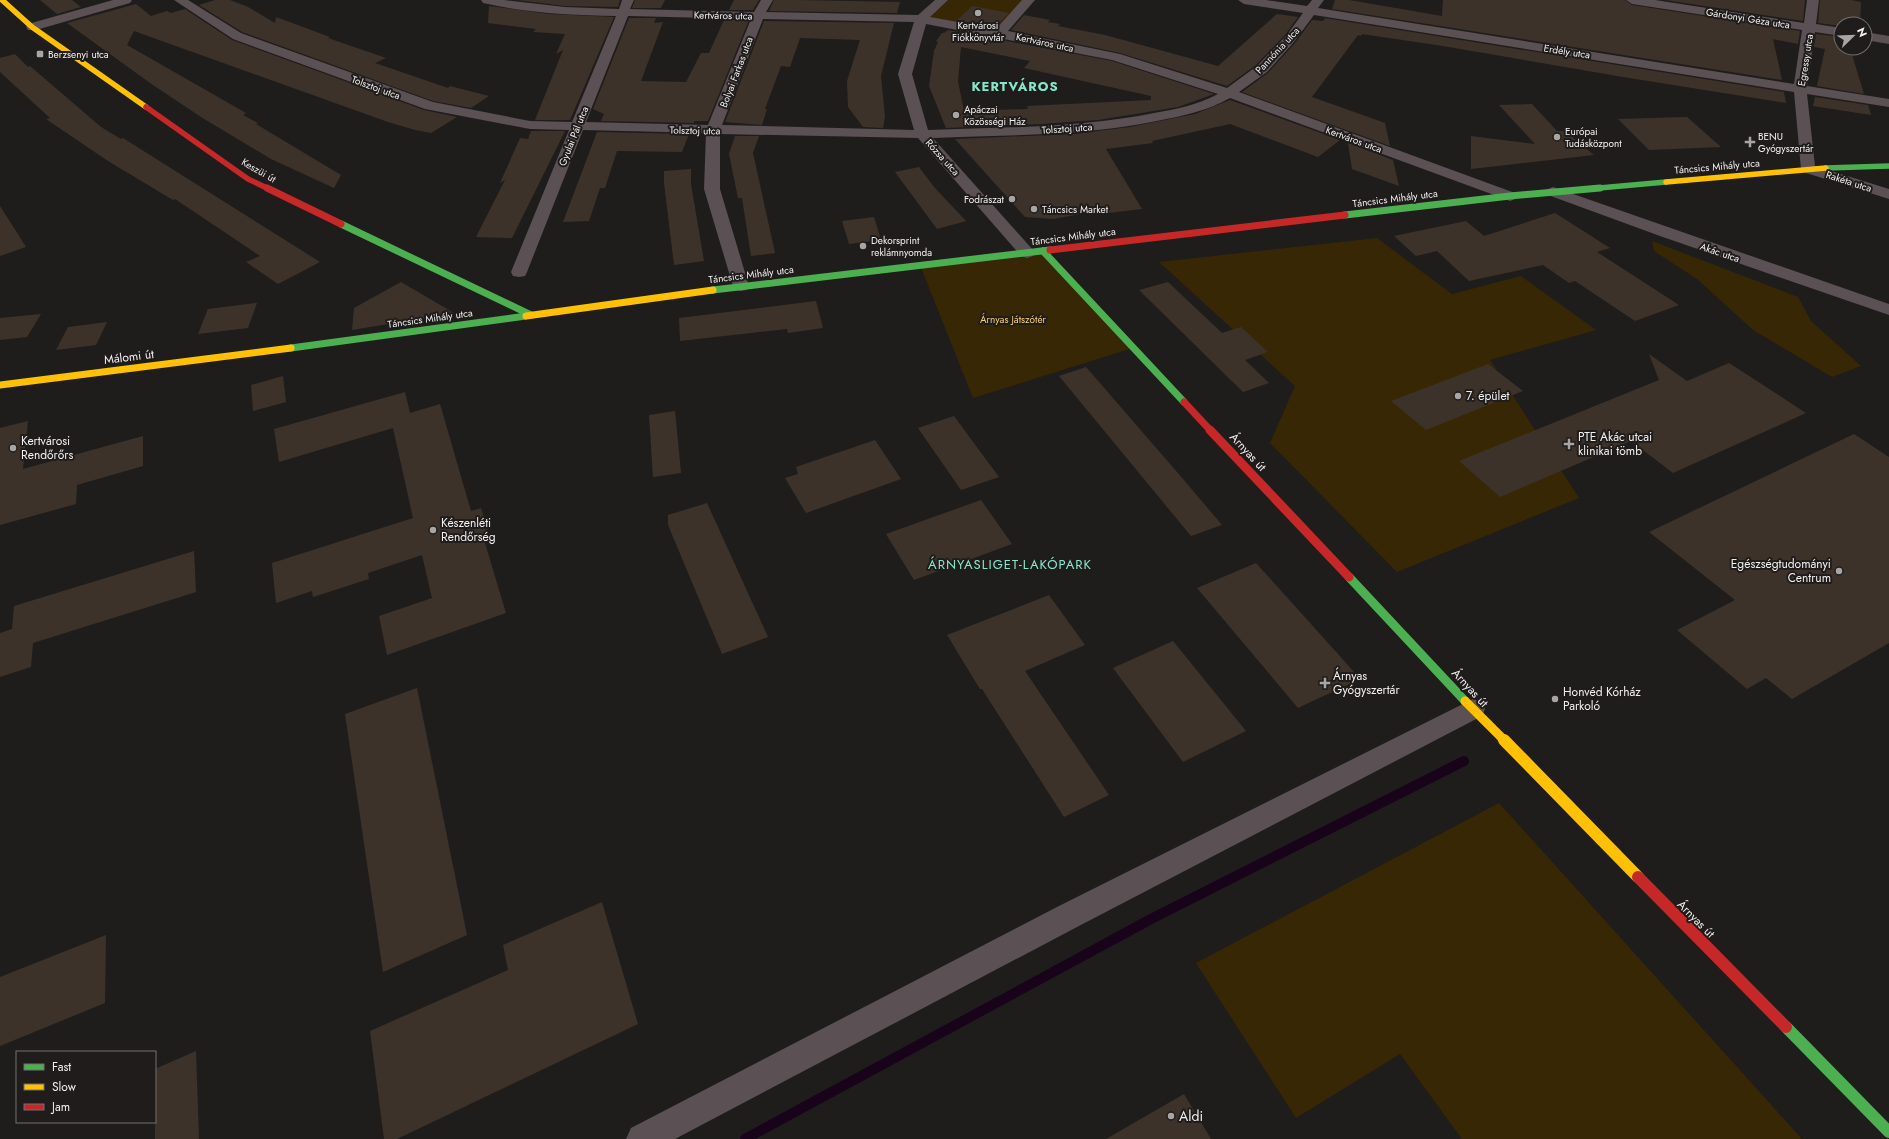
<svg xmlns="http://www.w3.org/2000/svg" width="1889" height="1139" font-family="Jost,sans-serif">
<rect width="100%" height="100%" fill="#1e1d1c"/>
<g fill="#372705">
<polygon points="942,0 1029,0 999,33 921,19"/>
<polygon points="1377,238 1452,294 1521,276 1596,330 1490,360 1579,498 1397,572 1270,443 1295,386 1159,262"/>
<polygon points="1652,241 1798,297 1811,321 1861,366 1832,377 1753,330 1697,279 1654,251"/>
<polygon points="1043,251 1133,348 973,398 920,265"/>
<polygon points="1499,803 1802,1139 1462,1139 1400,1054 1296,1118 1196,963"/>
</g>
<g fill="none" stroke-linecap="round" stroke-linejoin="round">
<polyline stroke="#18031a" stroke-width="10" points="745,1139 1151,919 1464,761"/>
</g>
<g fill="#3d3229" fill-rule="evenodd">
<polygon points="40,0 72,0 81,7 57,14"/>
<polygon points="215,0 230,0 248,7 275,23 276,17 330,37 328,38 386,58 375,63 448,88 450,86 489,96 471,108 433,101 242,32 199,5"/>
<polygon points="517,0 620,0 618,7 565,6"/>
<polygon points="635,0 665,0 661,8 632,8"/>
<polygon points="734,0 759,0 753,10 729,10"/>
<polygon points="774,0 799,0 900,2 897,13 769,11"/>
<polygon points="1335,0 1349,0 1442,16 1443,0 1625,0 1632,5 1800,31 1798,44 1773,39 1782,80 1332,9"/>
<polygon points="1665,0 1805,0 1803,21"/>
<polygon points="1820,0 1851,0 1861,2 1860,24 1841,24 1841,26 1818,23"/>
<polygon points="136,4 151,16 167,11 171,13 185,9 232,40 424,110 457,117 431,133 415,130 388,122 134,31 127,45 246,113 243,115 258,123 256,124 341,175 334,188 271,159 201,117 150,83 67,23"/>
<polygon points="489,6 549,14 614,17 570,120 535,120 563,50 556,54 565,34 533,32 536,29 488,23"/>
<polygon points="972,6 978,7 1009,13 995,27 957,20"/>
<polygon points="1277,14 1298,17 1285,35 1256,65 1227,86 1120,53 1011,30 1024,15 1050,20 1048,22 1060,24 1058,26 1105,35 1218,66"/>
<polygon points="629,18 656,18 654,23 663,22 641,81 686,82 701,53 709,53 724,20 749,20 708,121 694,121 694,123 601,121 604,114 593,109"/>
<polygon points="1325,18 1784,92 1786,103 1623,77 1443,46 1362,34 1361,36 1358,35 1312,97 1385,123 1390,146 1242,92 1268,73 1295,43 1312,20 1323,21"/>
<polygon points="764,21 894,23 881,76 885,117 883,128 863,127 848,107 847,81 860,40 800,38 790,67 781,66 765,109 767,109 762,125 725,122"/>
<path d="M 948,30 L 1112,61 L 1214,94 L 1178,107 L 1098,120 L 1041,124 L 946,128 L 929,86 L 934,51 L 938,42 L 936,41 L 942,33 L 944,33 ZM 961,47 L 1030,61 L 1024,68 L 1151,96 L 1151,100 L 1027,106 L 1028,109 L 964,111 L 958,81 Z"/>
<polygon points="1816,34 1841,37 1841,48 1850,48 1864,94 1817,86 1825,49 1814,47"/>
<polygon points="15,54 28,67 30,66 101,127 121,139 123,138 320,262 278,284 246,262 260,256 175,199 173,200 108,161 46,119 50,118 0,72 0,58"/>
<polygon points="1815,97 1868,105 1871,115 1813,106"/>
<polygon points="1230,100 1340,140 1318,157 1230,124 1152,141 1153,143 1106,149 1142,209 1092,215 1091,212 1054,219 1025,217 955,139 1074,134 1130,127 1195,114"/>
<polygon points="1532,104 1557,131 1565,131 1594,155 1471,169 1471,136 1535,144 1499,105"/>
<polygon points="1687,117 1721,147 1649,150 1618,119"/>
<polygon points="531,131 565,131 512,238 476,237 505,180 500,183 520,138 528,139"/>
<polygon points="597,132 689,134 682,152 617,151 605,188 600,188 589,221 563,222"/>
<polygon points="735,136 759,136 753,153 775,253 751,256 742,198 738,198 729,154"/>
<polygon points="1348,143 1393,160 1399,186 1352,169"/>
<polygon points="919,167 934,187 966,221 937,229 895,172"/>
<polygon points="691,169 691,184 704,261 674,265 664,183 664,171"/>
<polygon points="0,206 26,247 0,256"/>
<polygon points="1555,213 1610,248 1597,252 1679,305 1635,321 1575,281 1569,283 1543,265 1469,281 1437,251 1416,256 1394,236 1466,221 1484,236"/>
<polygon points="874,217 881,240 849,244 842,221"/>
<polygon points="401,282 454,313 352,330 354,308"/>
<polygon points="1168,282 1222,333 1241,327 1268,352 1245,360 1269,383 1243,392 1139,290"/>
<polygon points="816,301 823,328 788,333 787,329 680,341 679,318"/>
<polygon points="257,303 248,328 198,334 208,309"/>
<polygon points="41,314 27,337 0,340 0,318"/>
<polygon points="107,322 96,345 56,350 68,327"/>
<polygon points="1649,354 1687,381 1729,363 1806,413 1673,473 1631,441 1500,497 1459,461 1659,380"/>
<polygon points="1488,364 1523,391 1426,430 1391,401"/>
<polygon points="1086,367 1183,479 1222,525 1191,536 1059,376"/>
<polygon points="283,376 286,402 253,411 251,385"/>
<polygon points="405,392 410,413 440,404 471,511 481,508 491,541 485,543 506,613 387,655 379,616 432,598 422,555 368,573 369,579 313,597 312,591 276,603 272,563 413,518 393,428 279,462 274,429"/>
<polygon points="675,411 681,473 653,477 649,415"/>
<polygon points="954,416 976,446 999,477 961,490 918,428"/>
<polygon points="28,421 23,469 143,436 143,466 77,485 76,504 0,525 0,428"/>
<polygon points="1854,434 1889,457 1889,643 1792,699 1766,678 1747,689 1677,630 1735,600 1649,532"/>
<polygon points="875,440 901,479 806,513 785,478 798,474 796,467"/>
<polygon points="981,500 1012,544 914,580 886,534"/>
<polygon points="707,503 768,637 722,654 668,525 668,515"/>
<polygon points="194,551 196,592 33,643 31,667 0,677 0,633 12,629 14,606"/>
<polygon points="1256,563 1338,654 1360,679 1298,708 1197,588"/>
<polygon points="1049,595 1085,645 1025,671 1109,795 1064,817 982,689 980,689 947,635"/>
<polygon points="1173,641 1246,731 1183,762 1113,668"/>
<polygon points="417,688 467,935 383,972 345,714"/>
<polygon points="602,902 638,1024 397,1139 384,1139 370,1031 508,970 503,945"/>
<polygon points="106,935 105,1003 0,1046 0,977"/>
<polygon points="196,1051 199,1139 155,1139 155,1069"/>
<polygon points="1184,1094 1211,1139 1106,1139"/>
</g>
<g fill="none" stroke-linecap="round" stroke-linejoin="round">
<g fill="#5b5054" fill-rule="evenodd">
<polygon points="113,0 132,0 130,3 36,30 28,30 26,27 28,24"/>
<path d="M 174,0 L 188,0 L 241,33 L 433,102 L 530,121 L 572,122 L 616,16 C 571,15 526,13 483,3 L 481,0 L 504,0 L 565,7 L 619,9 L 622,0 L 634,0 L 630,9 L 754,12 L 761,0 L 773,0 L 766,12 L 918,15 L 935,0 L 948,0 L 930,17 L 996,29 L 1022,0 L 1035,0 L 1008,31 L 1120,54 L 1227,88 L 1257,66 L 1286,36 L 1303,13 L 1244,4 L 1238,0 L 1266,0 L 1307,6 L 1312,0 L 1324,0 L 1318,8 L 1794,84 L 1802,30 L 1632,4 L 1626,0 L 1655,0 L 1804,23 L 1807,0 L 1819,0 L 1816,24 L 1841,28 L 1841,36 L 1815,32 L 1807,86 L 1889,99 L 1889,107 L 1807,94 L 1815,166 L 1889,189 L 1889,199 L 1803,172 L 1801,169 L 1794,92 L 1314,15 L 1294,42 L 1267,72 L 1239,92 L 1515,193 L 1518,196 L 1515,199 L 1510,201 L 1505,199 L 1230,98 C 1207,111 1182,116 1157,121 C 1084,136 1008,135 933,138 L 1033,250 L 1035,253 L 1033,256 L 1027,258 L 1021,256 L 918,138 L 720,134 L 720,189 L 749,286 L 747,290 L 741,291 L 735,290 L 733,286 L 704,189 L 706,133 L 583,130 L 527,272 L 525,276 L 519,277 L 513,276 L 511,272 L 569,130 L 530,129 L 425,109 L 233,39 ZM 628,16 L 751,19 L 708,125 L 586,122 ZM 763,19 L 914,22 L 898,74 L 914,130 L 722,125 ZM 926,24 L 1112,60 L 1218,94 C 1198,105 1176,109 1154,113 C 1080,128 1003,127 928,130 L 912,74 Z"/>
<polygon points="1865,32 1889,36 1889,44 1865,40"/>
<polygon points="1553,187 1889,304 1889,315 1660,236 1548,195 1545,192 1548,189"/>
<polygon points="1473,699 1482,702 1485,709 1482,716 1077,927 675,1139 626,1139 631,1128 1057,907"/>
</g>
<g stroke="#4caf50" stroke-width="5.5">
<polyline points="1826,168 1889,166"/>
<polyline points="1588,189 1666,182"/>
</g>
<g stroke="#4caf50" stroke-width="7">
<polyline points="1345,215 1510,196 1600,188"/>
<polyline points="341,224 531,315"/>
<polyline points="1043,251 1184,402"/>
<polyline points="713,290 1050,250"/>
<polyline points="291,348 526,316"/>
</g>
<polyline stroke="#4caf50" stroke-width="9" points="1349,577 1465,701"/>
<polyline stroke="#4caf50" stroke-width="12" points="1786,1027 1889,1132"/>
<g stroke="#ffc107" stroke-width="5.5">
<polyline points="2,0 32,27 146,107"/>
<polyline points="1666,182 1826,168"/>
</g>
<g stroke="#ffc107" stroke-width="7">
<polyline points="526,316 713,290"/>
<polyline points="0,385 291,348"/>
</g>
<polyline stroke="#ffc107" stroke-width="9" points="1465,701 1505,741"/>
<polyline stroke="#ffc107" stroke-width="12" points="1504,740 1638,877"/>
<polyline stroke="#c62828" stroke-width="5.5" points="146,107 248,179 269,189"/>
<g stroke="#c62828" stroke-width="7">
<polyline points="267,188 341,224"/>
<polyline points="1050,250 1345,215"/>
<polyline points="1184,402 1211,431"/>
</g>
<polyline stroke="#c62828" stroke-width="9" points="1210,430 1349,577"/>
<polyline stroke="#c62828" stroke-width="12" points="1638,877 1786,1027"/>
</g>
<g fill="#a8a6a5" stroke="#1f1c1b" stroke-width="1.5">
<circle cx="978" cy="13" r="4"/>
<rect x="36" y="50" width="8" height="8" rx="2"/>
<circle cx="956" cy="115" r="4"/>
<circle cx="1557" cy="137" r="4"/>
<path d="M1748 136h4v4h4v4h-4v4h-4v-4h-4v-4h4z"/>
<circle cx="1012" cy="199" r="4"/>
<circle cx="1034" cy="209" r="4"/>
<circle cx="863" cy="246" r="4"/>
<circle cx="1458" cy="396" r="4"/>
<path d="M1567 438h4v4h4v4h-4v4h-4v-4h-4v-4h4z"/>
<circle cx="13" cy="448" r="4"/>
<circle cx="433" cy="530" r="4"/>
<circle cx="1839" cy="571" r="4"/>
<path d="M1323 677h4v4h4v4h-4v4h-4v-4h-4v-4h4z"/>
<circle cx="1555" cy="699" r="4"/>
<circle cx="1171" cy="1116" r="4"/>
</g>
<g text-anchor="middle" stroke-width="4" stroke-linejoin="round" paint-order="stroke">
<g font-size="10" fill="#f2efef" stroke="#1f1c1b">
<text transform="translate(723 15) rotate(1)" y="4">Kertváros utca</text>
<text transform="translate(1748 18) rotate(9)" y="4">Gárdonyi Géza utca</text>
<text transform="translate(1045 42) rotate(12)" y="4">Kertváros utca</text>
<text transform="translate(1277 50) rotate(-47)" y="4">Pannónia utca</text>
<text transform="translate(1567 51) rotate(9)" y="4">Erdély utca</text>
<text transform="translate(1805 60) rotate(-81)" y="4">Egressy utca</text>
<text transform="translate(736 72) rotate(-69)" y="4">Bolyai Farkas utca</text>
<text transform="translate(376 87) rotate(20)" y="4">Tolsztoj utca</text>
<text transform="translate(1067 128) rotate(-4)" y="4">Tolsztoj utca</text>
<text transform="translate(695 130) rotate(1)" y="4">Tolsztoj utca</text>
<text transform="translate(573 136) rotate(-68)" y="4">Gyulai Pál utca</text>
<text transform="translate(1354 139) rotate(20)" y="4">Kertváros utca</text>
<text transform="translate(943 157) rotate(48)" y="4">Rózsa utca</text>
<text transform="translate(1717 166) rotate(-5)" y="4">Táncsics Mihály utca</text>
<text transform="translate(259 170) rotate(30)" y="4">Keszüi út</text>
<text transform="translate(1849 181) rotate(18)" y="4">Rakéta utca</text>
<text transform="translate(1395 198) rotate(-7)" y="4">Táncsics Mihály utca</text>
<text transform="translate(1073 236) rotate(-7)" y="4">Táncsics Mihály utca</text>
<text transform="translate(1720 252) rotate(19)" y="4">Akác utca</text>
<text transform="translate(751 274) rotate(-7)" y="4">Táncsics Mihály utca</text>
<text transform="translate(430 318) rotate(-8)" y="4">Táncsics Mihály utca</text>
</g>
<g font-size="10" fill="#f2efef" stroke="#1f1c1b" text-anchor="start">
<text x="978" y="29" text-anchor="middle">Kertvárosi<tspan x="978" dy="12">Fiókkönyvtár</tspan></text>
<text x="48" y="58">Berzsenyi utca</text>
<text x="964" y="113">Apáczai<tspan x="964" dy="12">Közösségi Ház</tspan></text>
<text x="1565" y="135">Európai<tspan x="1565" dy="12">Tudásközpont</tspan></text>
<text x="1758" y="140">BENU<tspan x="1758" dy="12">Gyógyszertár</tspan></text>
<text x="1004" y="203" text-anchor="end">Fodrászat</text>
<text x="1042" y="213">Táncsics Market</text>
<text x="871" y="244">Dekorsprint<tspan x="871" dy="12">reklámnyomda</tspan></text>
</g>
<g font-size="10" fill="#fbcf76" stroke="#1f1c1b">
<text x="1013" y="323">Árnyas Játszótér</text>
</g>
<g font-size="12" fill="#f2efef" stroke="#1f1c1b">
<text transform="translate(129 357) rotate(-7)" y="4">Málomi út</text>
<text transform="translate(1248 452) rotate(47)" y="4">Árnyas út</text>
<text transform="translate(1470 688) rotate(47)" y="4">Árnyas út</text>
<text transform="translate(1696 919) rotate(45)" y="4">Árnyas út</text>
</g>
<g font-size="12" fill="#f2efef" stroke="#1f1c1b" text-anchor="start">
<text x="1466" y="400">7. épület</text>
<text x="1578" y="441">PTE Akác utcai<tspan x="1578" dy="14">klinikai tömb</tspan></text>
<text x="21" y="445">Kertvárosi<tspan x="21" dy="14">Rendőrőrs</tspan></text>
<text x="441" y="527">Készenléti<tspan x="441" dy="14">Rendőrség</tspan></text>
<text x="1831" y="568" text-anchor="end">Egészségtudományi<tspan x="1831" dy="14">Centrum</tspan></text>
<text x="1333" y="680">Árnyas<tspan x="1333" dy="14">Gyógyszertár</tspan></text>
<text x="1563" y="696">Honvéd Kórház<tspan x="1563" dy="14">Parkoló</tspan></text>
</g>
<g font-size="13" font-weight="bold" letter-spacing="1" fill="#87e7cb" stroke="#1f1c1b">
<text x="1015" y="91">KERTVÁROS</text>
</g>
<g font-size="13" letter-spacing="1" fill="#87e7cb" stroke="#1f1c1b">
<text x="1010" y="569">ÁRNYASLIGET-LAKÓPARK</text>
</g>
<g font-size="14" fill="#f2efef" stroke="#1f1c1b" text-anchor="start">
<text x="1179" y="1121">Aldi</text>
</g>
</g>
<rect x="16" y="1051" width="140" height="72" fill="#1f1c1b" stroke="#737070"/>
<rect x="24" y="1064" width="20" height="6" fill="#4caf50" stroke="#737070"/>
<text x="52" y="1071" font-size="12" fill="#f2efef">Fast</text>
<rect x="24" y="1084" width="20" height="6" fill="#ffc107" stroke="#737070"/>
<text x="52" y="1091" font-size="12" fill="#f2efef">Slow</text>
<rect x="24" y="1104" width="20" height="6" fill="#c62828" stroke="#737070"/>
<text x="52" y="1111" font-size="12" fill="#f2efef">Jam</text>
<g transform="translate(1853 36) rotate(67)"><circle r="19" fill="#1f1c1b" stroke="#737070"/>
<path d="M0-3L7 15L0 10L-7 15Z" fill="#a8a6a5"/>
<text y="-6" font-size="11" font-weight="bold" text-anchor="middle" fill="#f2efef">N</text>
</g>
</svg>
